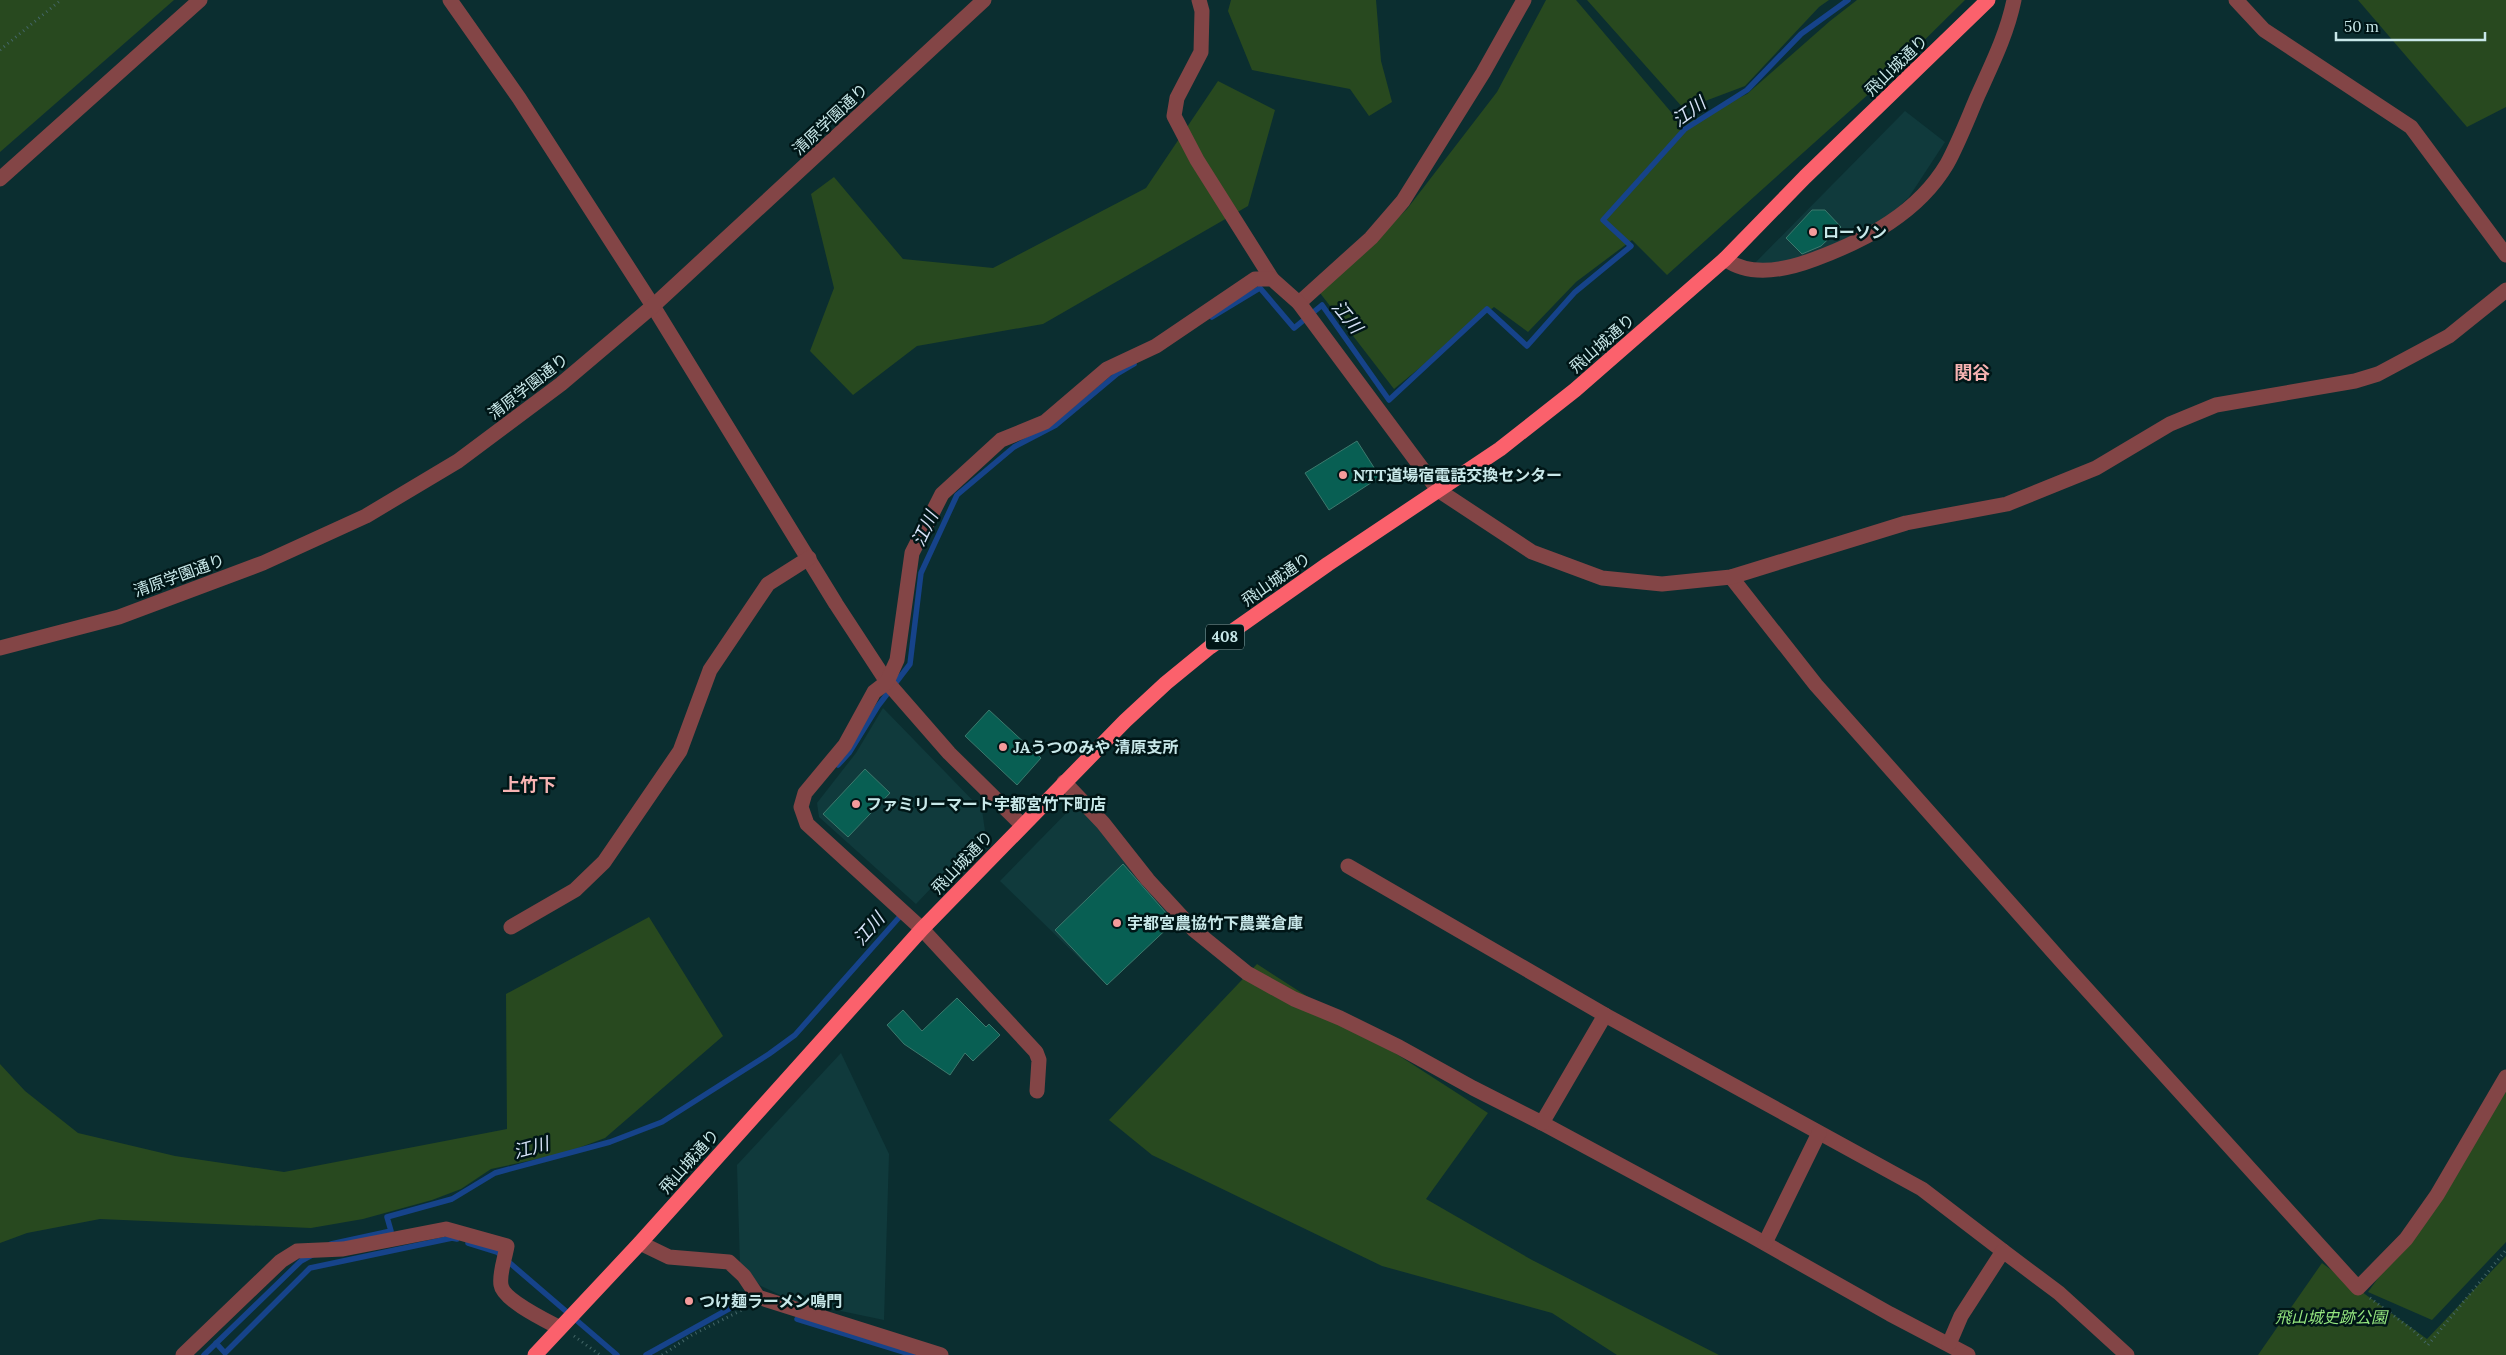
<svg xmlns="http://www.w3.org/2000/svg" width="2506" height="1355" font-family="Lora,'Noto Sans JP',serif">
<rect width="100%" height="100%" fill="#0b2e30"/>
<g fill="#103a3c">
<polygon points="1905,111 1945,142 1909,197 1859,246 1750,268"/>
<polygon points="883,708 982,810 985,831 916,904 819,817 817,803 856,753"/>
<polygon points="1080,799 1181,916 1107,985 1000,881"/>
<polygon points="841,1053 889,1154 884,1320 793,1301 761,1286 740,1265 737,1165"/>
</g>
<g fill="#28491f">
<polygon points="0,0 174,0 0,152"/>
<polygon points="1231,0 1376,0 1381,61 1392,102 1369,116 1350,89 1252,70 1228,11"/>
<polygon points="1546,0 1576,0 1682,125 1747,94 1830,21 1857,0 1965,0 1882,82 1667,275 1632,240 1576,282 1528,332 1494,307 1394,389 1320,293 1407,209 1497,92"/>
<polygon points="1587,0 1829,0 1819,7 1745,86 1684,109"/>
<polygon points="2358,0 2506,0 2506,107 2467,127"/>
<polygon points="1218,81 1275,110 1248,206 1043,324 917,346 853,395 810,351 834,288 811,194 834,177 903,259 993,268 1146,188"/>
<polygon points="649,917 723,1036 605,1138 565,1153 491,1169 461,1189 432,1200 363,1219 311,1228 100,1219 27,1233 0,1243 0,1064 25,1091 78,1133 175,1156 284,1172 507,1129 506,994"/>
<polygon points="1257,964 1488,1113 1426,1199 1532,1260 1719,1355 1617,1355 1552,1313 1382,1266 1152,1155 1109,1120"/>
<polygon points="2506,1091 2506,1242 2432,1320 2368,1292 2460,1165"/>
<polygon points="2506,1256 2506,1355 2258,1355 2322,1263 2427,1339"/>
</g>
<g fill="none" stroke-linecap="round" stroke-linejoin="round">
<g stroke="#16438a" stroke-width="5.5">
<polyline points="1212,317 1260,288 1294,328 1322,305 1389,400 1487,309 1527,346 1575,292 1631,246 1603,220 1685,129 1747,90 1801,34 1848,0"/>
<polyline points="838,765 849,753 878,706 910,664 921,573 957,495 1014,447 1056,425 1117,374 1134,364"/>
<polyline points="468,1243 497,1252 617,1355"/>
<polyline points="331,1244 391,1231 387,1217 452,1199 495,1173 610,1142 662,1122 769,1054 795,1035 903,913"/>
<polyline points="797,1319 913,1355"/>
<polyline points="216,1343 225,1353 310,1268 452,1238 457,1239"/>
<polyline points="204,1355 301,1261 312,1255"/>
<polyline points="646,1355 743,1301"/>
</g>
</g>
<g fill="#085f53" stroke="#3d796d">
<polygon points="1812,210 1825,210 1841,227 1821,246 1802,254 1786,238"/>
<polygon points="1357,441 1380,477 1329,510 1305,473"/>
<polygon points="989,710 1041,758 1017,785 965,736"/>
<polygon points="865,769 890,793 848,837 823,814"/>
<polygon points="1123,864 1174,922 1107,985 1055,930"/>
<polygon points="957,998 986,1027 989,1024 1000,1035 973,1061 965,1053 950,1075 904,1044 887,1025 903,1010 922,1031"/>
</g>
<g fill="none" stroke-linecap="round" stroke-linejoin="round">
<g stroke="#446768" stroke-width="3" stroke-dasharray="1 4" stroke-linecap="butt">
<polyline points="0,50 61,0"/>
<polyline points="2370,1298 2413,1330 2428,1345 2506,1250"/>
<polyline points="574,1336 600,1355"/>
<polyline points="662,1355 692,1335 746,1308"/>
</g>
<g stroke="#834546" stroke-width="15">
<polyline points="450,0 519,98 653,306 836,604 887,682 949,753 1022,825"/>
<polyline points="1199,0 1202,11 1201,52 1177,98 1174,116 1197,160 1272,279"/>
<polyline points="2236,0 2264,30 2411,127 2506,255"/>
<polyline points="0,179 200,0"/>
<path d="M 1725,259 C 1751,278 1786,270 1815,259 C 1866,240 1918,213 1947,164 C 1959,142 1968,118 1978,95 C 1992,64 2007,34 2014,0"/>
<polyline points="1299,303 1371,238 1403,201 1483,73 1524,0"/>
<polyline points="1731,577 1816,685 2063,963 2358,1288 2406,1239 2437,1195 2506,1077"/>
<polyline points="0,648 119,617 263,563 366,516 458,461 561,384 653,306 984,0"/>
<polyline points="1064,782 1103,823 1148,880 1194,930 1247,973 1294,999 1340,1018 1399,1047 1473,1088 1542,1123 1750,1235 1890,1314 1968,1355"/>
<polyline points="1348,866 1605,1015 1922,1189 2003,1251"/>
<polyline points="511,927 575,890 604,862 680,751 710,670 768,584 809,558"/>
<polyline points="1037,1091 1039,1060 1036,1052 922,929 807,824 801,807 805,793 845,745 874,692 887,682 897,660 912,553 942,494 1001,440 1045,422 1107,369 1156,346 1255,279 1272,279 1299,303 1438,490 1532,552 1602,578 1662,584 1731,577 1906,523 2007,504 2096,468 2170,424 2216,405 2355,381 2378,374 2449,336 2506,290"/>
<polyline points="1542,1123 1605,1015"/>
<polyline points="640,1243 669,1257 729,1262 744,1276 758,1297 941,1355"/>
<polyline points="1765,1243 1819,1133"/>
<polyline points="1949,1344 1961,1316 2003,1251 2059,1293 2127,1355"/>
<path d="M 183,1355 L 281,1261 L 297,1251 L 343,1249 L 446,1229 L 507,1246 C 505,1258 499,1274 501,1285 C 503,1300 547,1321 560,1328"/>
</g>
<polyline stroke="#fb616c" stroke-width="15" points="535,1355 640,1243 922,929 1125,721 1166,683 1210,647 1328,564 1500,449 1575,390 1725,259 1805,177 1988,0"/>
</g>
<g fill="#f59b9b" stroke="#001617" stroke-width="2">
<circle cx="1813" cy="232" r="5"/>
<circle cx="1343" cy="475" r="5"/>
<circle cx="1003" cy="747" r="5"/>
<circle cx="856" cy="804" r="5"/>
<circle cx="1117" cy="923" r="5"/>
<circle cx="689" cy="1301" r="5"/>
</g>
<g text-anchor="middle" stroke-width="5" stroke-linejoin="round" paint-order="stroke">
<rect fill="#001617" stroke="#8ca9aa" stroke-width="1" x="1206" y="624.5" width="38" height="25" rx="4"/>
<g font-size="15" font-weight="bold" fill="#c8e8e9">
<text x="1225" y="642">408</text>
</g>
<g font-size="16" fill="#c8e8e9" stroke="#001617">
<text transform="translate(1896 65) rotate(-44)" y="6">飛山城通り</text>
<text transform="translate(830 119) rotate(-43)" y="6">清原学園通り</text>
<text transform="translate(1602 343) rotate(-41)" y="6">飛山城通り</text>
<text transform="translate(528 386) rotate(-38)" y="6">清原学園通り</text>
<text transform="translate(179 575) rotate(-20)" y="6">清原学園通り</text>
<text transform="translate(1276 579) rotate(-35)" y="6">飛山城通り</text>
<text transform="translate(962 862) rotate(-46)" y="6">飛山城通り</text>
<text transform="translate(689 1161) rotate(-48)" y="6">飛山城通り</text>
</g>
<g font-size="16" font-weight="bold" fill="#c8e8e9" stroke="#001617" text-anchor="start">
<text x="1823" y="238">ローソン</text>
<text x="1353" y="481">NTT道場宿電話交換センター</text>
<text x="1013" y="753">JAうつのみや 清原支所</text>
<text x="866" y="810">ファミリーマート宇都宮竹下町店</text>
<text x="1127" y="929">宇都宮農協竹下農業倉庫</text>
<text x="699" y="1307">つけ麺ラーメン鳴門</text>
</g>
<g font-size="16" font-style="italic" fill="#94e67f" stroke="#001617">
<text x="2331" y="1323">飛山城史跡公園</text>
</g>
<g font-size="18" font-style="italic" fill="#d5e2f7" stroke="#001617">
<text transform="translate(1689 112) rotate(-36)" y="6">江川</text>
<text transform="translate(1347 317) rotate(51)" y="6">江川</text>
<text transform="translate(925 529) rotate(-65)" y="6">江川</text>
<text transform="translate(869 929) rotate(-49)" y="6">江川</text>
<text transform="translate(531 1148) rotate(-15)" y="6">江川</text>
</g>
<g font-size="18" font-weight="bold" fill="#f7b3b2" stroke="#001617">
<text x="1972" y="379">関谷</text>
<text x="529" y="791">上竹下</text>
</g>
</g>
<path d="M2336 32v8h149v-8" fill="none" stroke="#c8e8e9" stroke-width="2.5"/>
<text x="2344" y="32" font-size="15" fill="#c8e8e9" stroke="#001617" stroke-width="4" paint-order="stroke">50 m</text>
</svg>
